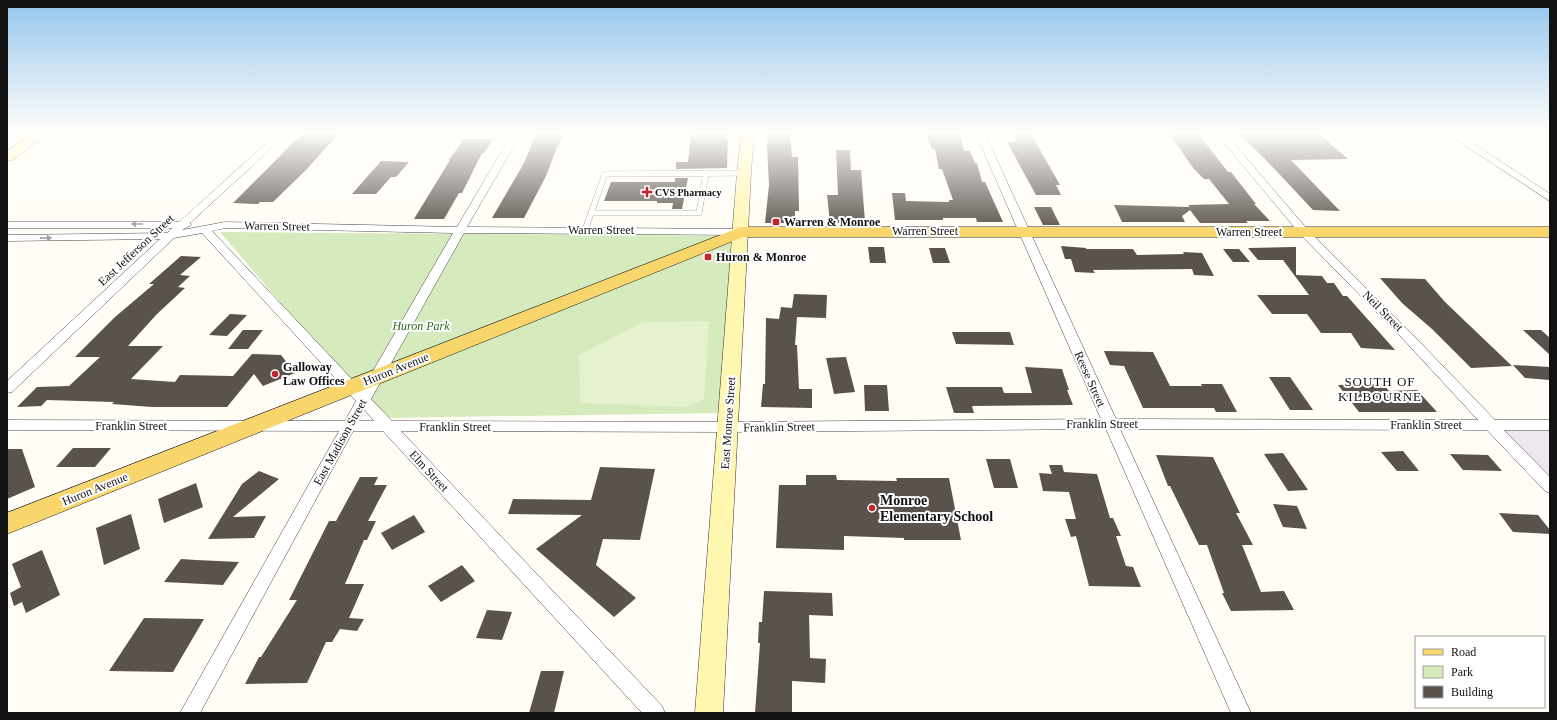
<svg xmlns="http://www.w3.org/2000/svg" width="1557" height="720" font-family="Georgia,serif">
<rect width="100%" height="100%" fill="#fffdf5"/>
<polygon fill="#eee6ef" points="1491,425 1550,425 1550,487"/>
<polygon fill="#d5ebbd" points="220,232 731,236 723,413 379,418"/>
<polygon fill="#e6f2cf" points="709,321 704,399 687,407 580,403 579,355 643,322"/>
<g fill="#5a524d">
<polygon points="305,132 340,132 306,170 273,202 260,202 258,204 233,203 289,147 288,147"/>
<polygon points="537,132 565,132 557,147 546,176 524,218 492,218 524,163"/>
<polygon points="691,132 727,132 726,140 728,140 727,168 676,169 676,162 688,162"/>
<polygon points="768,132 790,132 792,157 798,157 799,211 795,211 795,223 765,223 769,185 767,147"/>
<polygon points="926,132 959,132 964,151 970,151 975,163 977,163 982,182 985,182 1003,222 977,222 976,218 943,218 943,220 895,220 892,193 905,193 906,201 949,202 949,200 953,200 942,169 939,169 935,149 932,149"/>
<polygon points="1013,132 1030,132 1060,185 1056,185 1061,195 1036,195 1007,142 1016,142"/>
<polygon points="1168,132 1197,132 1228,172 1231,172 1256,204 1254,204 1270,221 1246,221 1248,223 1200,223 1190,210 1182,216 1185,222 1122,222 1114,205 1190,207 1188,205 1229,204 1209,179 1204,179 1194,169"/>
<polygon points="1237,132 1317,132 1348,159 1291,160 1340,211 1313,210 1264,158"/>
<polygon points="464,139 493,139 484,153 482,153 462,193 459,193 444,219 414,219 450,160 449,160"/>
<polygon points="836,150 850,150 851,170 861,170 865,222 830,223 827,195 838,195"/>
<polygon points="381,161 409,162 396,177 391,177 376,194 352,194"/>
<polygon points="675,178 688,178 682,209 672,209 673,203 657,203 657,201 604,201 611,182 675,182"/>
<polygon points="1034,207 1051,207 1060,225 1043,225"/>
<polygon points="1061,246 1086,248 1086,249 1133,249 1137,255 1184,254 1183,252 1202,253 1214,276 1194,275 1192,269 1093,270 1095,273 1075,272 1071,259 1065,259"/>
<polygon points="868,247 884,247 886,263 870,263"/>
<polygon points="1296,247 1296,275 1322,276 1327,283 1334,283 1343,296 1347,296 1395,350 1361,348 1351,333 1321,333 1307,314 1272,314 1257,295 1309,295 1283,260 1258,260 1248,248"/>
<polygon points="929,248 945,248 950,263 933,263"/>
<polygon points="1223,249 1239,249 1250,262 1233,262"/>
<polygon points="181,256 201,257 180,275 190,276 178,287 185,288 157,314 128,346 163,346 131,379 175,382 180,375 233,376 252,354 281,355 295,373 263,386 254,374 227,407 152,407 112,404 114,402 47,400 41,406 17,407 37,387 69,386 100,357 75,357 115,317 154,284 149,284"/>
<polygon points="1380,278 1425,279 1445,302 1512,366 1471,368 1432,329 1402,303"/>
<polygon points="794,294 827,295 826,318 797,317 795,345 797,345 799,389 812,389 812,408 761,407 763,384 765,384 766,318 779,319 781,307 792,308"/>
<polygon points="230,314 247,315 227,336 209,335"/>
<polygon points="243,330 263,330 248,349 228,349"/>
<polygon points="1523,330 1541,330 1550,338 1550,355"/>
<polygon points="952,332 1010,332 1014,345 956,344"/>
<polygon points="1104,351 1153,352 1170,386 1202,386 1201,384 1222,384 1237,412 1216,412 1214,408 1143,408 1124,366 1110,365"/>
<polygon points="846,357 855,392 834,394 826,358"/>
<polygon points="1513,365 1550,367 1550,380 1525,378"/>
<polygon points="1025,367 1062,369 1069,390 1067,390 1073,405 972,406 974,413 954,413 946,387 1002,387 1004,393 1032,393"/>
<polygon points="1269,377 1290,377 1313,410 1290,410"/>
<polygon points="1383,384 1389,391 1417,390 1437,412 1359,412 1338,385"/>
<polygon points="864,385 887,385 889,411 865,411"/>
<polygon points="73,448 111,448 95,467 56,467"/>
<polygon points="7,449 22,449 35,487 7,499"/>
<polygon points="1403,451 1419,471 1397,471 1381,452"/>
<polygon points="1283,453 1308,490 1288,491 1264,454"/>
<polygon points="1450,454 1488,455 1502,471 1463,470"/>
<polygon points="1156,455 1213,457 1240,513 1236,513 1253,545 1242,545 1261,592 1284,591 1294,610 1231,611 1222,593 1224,593 1207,545 1199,545 1170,486 1168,486"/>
<polygon points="986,459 1010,459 1018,488 994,488"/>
<polygon points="1049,465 1062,465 1064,472 1097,474 1110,518 1113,518 1121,536 1116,536 1126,566 1133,567 1141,587 1089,586 1076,536 1071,537 1065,519 1076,519 1069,492 1043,491 1039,473 1052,474"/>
<polygon points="600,467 655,469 640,540 603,539 596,565 636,598 614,617 536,549 582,515 508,514 513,499 591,500"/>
<polygon points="259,471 279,479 233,517 266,516 254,538 208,539 242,484"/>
<polygon points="806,475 836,475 837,480 897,481 896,478 949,478 961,540 904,540 904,538 844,536 844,550 776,548 779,485 806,485"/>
<polygon points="360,477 378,477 374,485 387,485 368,521 376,521 367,540 364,540 345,584 364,584 349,618 364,619 357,631 340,629 332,642 326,642 307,683 245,684 259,657 261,657 297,600 289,600 329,521 336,521"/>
<polygon points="196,483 203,507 164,523 158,499"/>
<polygon points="1273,504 1297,506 1307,529 1283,527"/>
<polygon points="1499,513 1538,515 1550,530 1550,534 1513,532"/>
<polygon points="131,514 140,549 104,565 96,528"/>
<polygon points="414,515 425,532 392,550 381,533"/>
<polygon points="42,550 60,595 26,613 22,602 14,606 10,593 21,587 12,564"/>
<polygon points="181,559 196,560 239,562 223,585 164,582"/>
<polygon points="462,565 475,581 441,602 428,586"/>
<polygon points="764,591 832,593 833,616 809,615 810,658 826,659 825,683 792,681 792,713 755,713 760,643 758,643 759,622 762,622"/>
<polygon points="487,610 512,612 502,640 476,638"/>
<polygon points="144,618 204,619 173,672 109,671"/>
<polygon points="541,671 564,671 554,713 529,713"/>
</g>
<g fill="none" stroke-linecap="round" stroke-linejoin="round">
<defs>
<g id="lane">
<polyline points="1539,132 1550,139"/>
<polyline points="592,213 699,213 706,173"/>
<polyline points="585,230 605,174 744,173"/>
</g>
<g id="street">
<path d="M 279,132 L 289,132 L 190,223 L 191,225 L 182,230 L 225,222 L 457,227 L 513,132 L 522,132 L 467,227 L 741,229 L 746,232 L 741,235 L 464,233 L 371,399 L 392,421 L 728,422 L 1101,419 L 975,132 L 984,132 L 1116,419 L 1478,420 L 1402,338 L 1300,234 L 1215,132 L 1224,132 L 1308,230 L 1410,332 L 1495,420 L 1550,420 L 1550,430 L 1504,430 L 1550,477 L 1550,493 L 1545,491 L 1487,430 L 1120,429 L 1251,713 L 1231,713 L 1106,429 L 728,432 L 401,431 L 662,706 L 665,713 L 642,713 L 383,431 L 353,431 L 200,713 L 180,713 L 339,431 L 7,430 L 7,420 L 345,421 L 356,401 L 202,233 L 174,238 L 12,392 L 7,393 L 7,381 L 160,239 L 7,241 L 7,235 L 167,233 L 172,228 L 7,228 L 7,222 L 179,222 ZM 225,228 L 453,233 L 362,390 L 212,231 ZM 365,410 L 374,421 L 359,421 Z"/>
<polygon points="1445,132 1456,132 1550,194 1550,201"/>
</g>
<g id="secondary">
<polygon points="36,132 51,132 12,160 7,161 7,151"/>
<polygon points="742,132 754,132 751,173 723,713 695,713 737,173"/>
</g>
<polygon id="primary" points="741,227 1550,227 1550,237 743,237 7,534 7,513"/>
</defs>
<use href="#lane" stroke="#444" stroke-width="6"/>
<use href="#street" stroke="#444" stroke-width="1"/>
<use href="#secondary" stroke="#333" stroke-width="1"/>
<use href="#primary" stroke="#222" stroke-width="1"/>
<use href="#lane" stroke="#fff" stroke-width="5.5"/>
<use href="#street" fill="#fff" fill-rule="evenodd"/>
<use href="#secondary" fill="#fff6b0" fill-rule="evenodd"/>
<use href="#primary" fill="#f9d66b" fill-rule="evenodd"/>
</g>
<defs><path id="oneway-solid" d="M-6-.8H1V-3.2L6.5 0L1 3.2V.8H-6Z"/></defs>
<g fill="#a0a0a0">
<use href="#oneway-solid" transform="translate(137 224) rotate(180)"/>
<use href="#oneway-solid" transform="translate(46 238) rotate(-1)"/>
</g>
<linearGradient id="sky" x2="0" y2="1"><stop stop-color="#95c6ee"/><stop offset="0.57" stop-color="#fffefa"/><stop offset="1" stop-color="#fffefa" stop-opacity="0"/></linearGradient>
<rect width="1557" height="233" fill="url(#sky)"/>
<g fill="#c4262e" stroke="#fff" stroke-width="1.5">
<path d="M645 186h4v4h4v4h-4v4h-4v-4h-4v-4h4z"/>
<rect x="772" y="218" width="8" height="8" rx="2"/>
<rect x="704" y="253" width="8" height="8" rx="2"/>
<circle cx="275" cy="374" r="4"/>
<circle cx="872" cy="508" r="4"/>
</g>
<g text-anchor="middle" stroke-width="4" stroke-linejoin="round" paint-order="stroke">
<g font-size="10" font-weight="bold" fill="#111" stroke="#fff" text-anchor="start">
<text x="655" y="196">CVS Pharmacy</text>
</g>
<g font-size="12" font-weight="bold" fill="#111" stroke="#fff" text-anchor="start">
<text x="784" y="226">Warren &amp; Monroe</text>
<text x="716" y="261">Huron &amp; Monroe</text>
<text x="283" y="371">Galloway<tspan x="283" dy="14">Law Offices</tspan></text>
</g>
<g font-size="12" fill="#111" stroke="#fff">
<text transform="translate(277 226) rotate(1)" y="4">Warren Street</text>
<text x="601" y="234">Warren Street</text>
<text x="925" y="235">Warren Street</text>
<text x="1249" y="236">Warren Street</text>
<text transform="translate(136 250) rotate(-43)" y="4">East Jefferson Street</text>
<text transform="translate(1383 311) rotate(45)" y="4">Neil Street</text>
<text transform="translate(396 369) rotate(-22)" y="4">Huron Avenue</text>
<text transform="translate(1090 379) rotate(66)" y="4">Reese Street</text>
<text transform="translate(728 423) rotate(-86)" y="4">East Monroe Street</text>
<text x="1102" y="428">Franklin Street</text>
<text x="1426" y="429">Franklin Street</text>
<text x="131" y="430">Franklin Street</text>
<text x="455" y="431">Franklin Street</text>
<text transform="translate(779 427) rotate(-1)" y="4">Franklin Street</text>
<text transform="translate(340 442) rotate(-61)" y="4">East Madison Street</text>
<text transform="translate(429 471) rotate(47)" y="4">Elm Street</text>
<text transform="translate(95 489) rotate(-22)" y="4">Huron Avenue</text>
</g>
<g font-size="12" font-style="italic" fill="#2f6b1f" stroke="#fff">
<text x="421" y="330">Huron Park</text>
</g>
<g font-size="13" letter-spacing="1" fill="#111" stroke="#fff">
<text x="1380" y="386">SOUTH OF<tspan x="1380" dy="15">KILBOURNE</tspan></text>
</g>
<g font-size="14" font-weight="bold" fill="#111" stroke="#fff" text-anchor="start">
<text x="880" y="505">Monroe<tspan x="880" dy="16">Elementary School</tspan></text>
</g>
</g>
<rect width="1557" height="720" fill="none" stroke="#111111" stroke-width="16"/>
<rect x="1415" y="636" width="130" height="72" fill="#ffffff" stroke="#a0a0a0"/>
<rect x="1423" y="649" width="20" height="6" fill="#f9d66b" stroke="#a0a0a0"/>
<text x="1451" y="656" font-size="12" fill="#111111">Road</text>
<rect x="1423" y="666" width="20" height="12" fill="#d5ebbd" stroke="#a0a0a0"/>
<text x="1451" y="676" font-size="12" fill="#111111">Park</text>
<rect x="1423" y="686" width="20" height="12" fill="#5a524d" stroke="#a0a0a0"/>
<text x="1451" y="696" font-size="12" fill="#111111">Building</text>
</svg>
